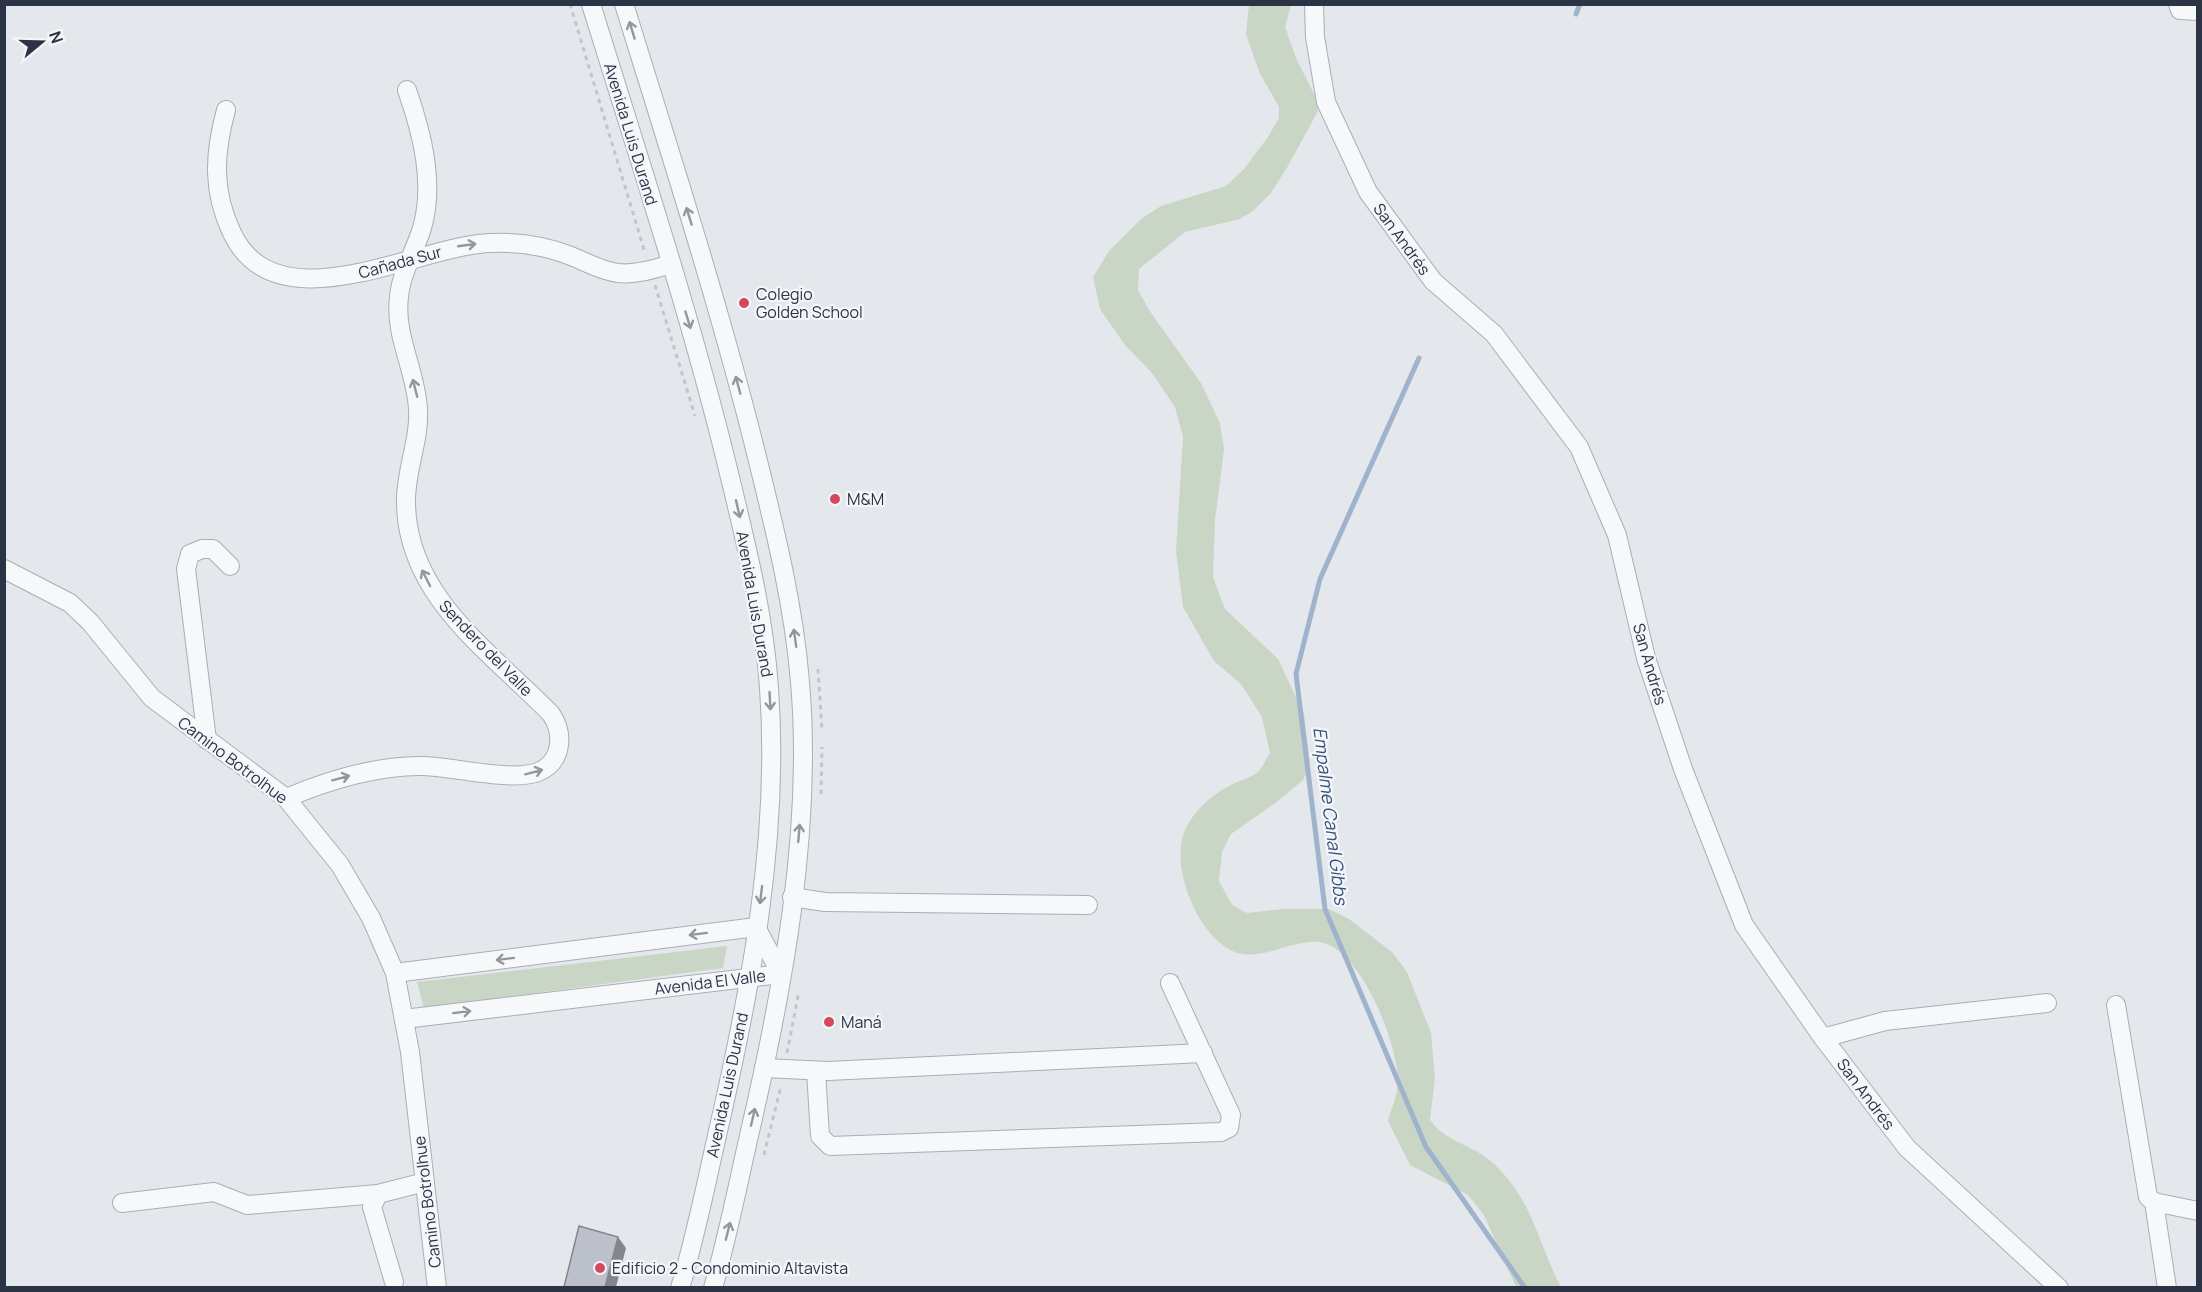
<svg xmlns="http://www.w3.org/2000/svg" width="2202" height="1292" font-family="Manrope,sans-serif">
<rect width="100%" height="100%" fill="#e4e7ec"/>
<g fill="#c9d6c5">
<path d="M 1249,5 L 1291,5 L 1285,27 L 1296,58 L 1315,96 L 1318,111 L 1288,166 L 1271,193 L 1253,211 L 1240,219 L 1185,232 L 1139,269 L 1138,290 L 1151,313 L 1201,383 L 1220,423 L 1224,449 L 1215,520 L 1213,577 L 1225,609 L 1278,659 L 1304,714 L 1310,765 L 1303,780 L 1274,804 L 1231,834 L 1222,852 L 1219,881 L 1232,905 L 1247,913 L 1284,909 L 1329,909 L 1349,919 L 1392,952 L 1407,972 L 1431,1033 L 1435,1078 L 1430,1120 C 1446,1143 1475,1145 1494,1164 C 1534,1202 1537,1242 1561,1287 L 1516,1287 L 1484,1215 L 1468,1195 L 1410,1165 L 1388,1121 C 1391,1109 1398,1094 1398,1081 C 1398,1045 1361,947 1319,942 C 1294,940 1266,958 1242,954 C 1201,946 1168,867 1185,830 C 1197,806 1214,793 1237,782 C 1243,779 1253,777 1258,772 C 1262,768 1266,759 1270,753 L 1262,717 L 1241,684 L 1214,661 L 1183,607 L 1176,552 L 1183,437 L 1175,407 L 1152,373 L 1125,345 L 1100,309 L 1093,277 L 1109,251 L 1141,219 L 1161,206 L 1226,186 L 1244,169 L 1268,137 L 1279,118 L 1279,107 L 1260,74 L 1246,34 Z"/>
<polygon points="727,946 723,968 424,1008 417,982"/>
</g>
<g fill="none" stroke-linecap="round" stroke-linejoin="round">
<g stroke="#9fb4cc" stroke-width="5">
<polyline points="1576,14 1580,4"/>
<polyline points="1419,358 1320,579 1296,674 1325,909 1426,1147 1525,1288"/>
</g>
<defs>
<g id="minor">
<path d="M 591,4 C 638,156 688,307 726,461 C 744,536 764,611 769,688 C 780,839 750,993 716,1140 C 705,1189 695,1239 680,1288"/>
<path d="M 624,4 C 671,156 720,307 758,461 C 776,534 794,607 800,682 C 813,832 782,994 748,1140 C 737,1189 727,1239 713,1288"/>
<polyline points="1314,4 1315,37 1326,102 1368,192 1433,281 1494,334 1579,447 1617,535 1646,658 1683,769 1744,925 1823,1038 1907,1148 2059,1288"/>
<polyline points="2178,4 2180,10 2198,11"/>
<path d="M 226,110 C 214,154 212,191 232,233 C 277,328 418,245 491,243 C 518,242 546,246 571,256 C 586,262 601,271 618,273 C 635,275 655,269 671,264"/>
<polyline points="4,569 70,603 90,622 152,698 286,798 340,865 371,918 395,973 410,1052 437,1288"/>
<polyline points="207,740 186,569 190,554 202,549 213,549 230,566"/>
<path d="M 286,798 C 329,780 377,765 424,766 C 454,767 512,782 538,772 C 563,762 564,733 551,714 C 492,653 407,597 406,503 C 405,471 420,441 418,409 C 416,370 394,336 399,297 C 401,273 415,251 422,228 C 435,183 422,133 407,90"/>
<polyline points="792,897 825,902 1088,905"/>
<polyline points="395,973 756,927 781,974"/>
<polyline points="2116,1005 2148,1197 2154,1202 2167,1288"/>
<polyline points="404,1019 781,974"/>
<polyline points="1823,1038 1885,1021 2047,1003"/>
<polyline points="764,1068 828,1071 1203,1053"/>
<polyline points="816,1071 820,1136 830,1146 1221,1132 1229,1128 1231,1115 1170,983"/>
<polyline points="2154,1202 2198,1211"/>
<polyline points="122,1203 214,1192 247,1205 378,1194"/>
<polyline points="394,1282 372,1207 378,1194 425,1182"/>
</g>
</defs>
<use href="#minor" stroke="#a9aeb7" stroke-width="20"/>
<g stroke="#c2c5cb" stroke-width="3" stroke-dasharray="4.5 4.5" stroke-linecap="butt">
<polyline points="570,4 645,253"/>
<polyline points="655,285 695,416"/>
<polyline points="818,669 822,731"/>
<polyline points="821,794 822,747"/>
<polyline points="787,1053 799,991"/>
<polyline points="764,1155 781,1086"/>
</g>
<use href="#minor" stroke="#f7f8fa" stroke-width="18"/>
</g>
<polygon fill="#83868d" points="618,1237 626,1248 616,1287 605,1287"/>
<polygon fill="#bbc0ca" stroke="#83868d" stroke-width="1.5" points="579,1226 618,1237 605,1287 564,1287"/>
<defs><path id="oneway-shaft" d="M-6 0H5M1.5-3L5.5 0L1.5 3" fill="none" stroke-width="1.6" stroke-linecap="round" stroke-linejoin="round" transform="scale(1.5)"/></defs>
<g stroke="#9196a0">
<use href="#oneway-shaft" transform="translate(632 30) rotate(-107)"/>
<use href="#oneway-shaft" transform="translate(689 216) rotate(-107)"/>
<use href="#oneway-shaft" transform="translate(467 245) rotate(-8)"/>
<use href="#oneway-shaft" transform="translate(688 320) rotate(73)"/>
<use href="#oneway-shaft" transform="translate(738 385) rotate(-105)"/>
<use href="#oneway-shaft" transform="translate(415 388) rotate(-104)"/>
<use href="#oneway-shaft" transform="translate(738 509) rotate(77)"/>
<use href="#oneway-shaft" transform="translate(426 578) rotate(-117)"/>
<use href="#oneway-shaft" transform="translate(795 638) rotate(-98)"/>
<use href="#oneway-shaft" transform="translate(770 701) rotate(87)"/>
<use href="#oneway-shaft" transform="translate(534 772) rotate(-15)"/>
<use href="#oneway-shaft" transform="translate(341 778) rotate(-15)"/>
<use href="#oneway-shaft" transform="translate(799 833) rotate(-85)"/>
<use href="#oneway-shaft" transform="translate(761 895) rotate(97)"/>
<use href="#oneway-shaft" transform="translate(698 934) rotate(173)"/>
<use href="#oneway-shaft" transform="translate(505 959) rotate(173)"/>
<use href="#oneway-shaft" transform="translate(462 1012) rotate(-7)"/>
<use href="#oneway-shaft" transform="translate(753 1117) rotate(-77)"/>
<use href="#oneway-shaft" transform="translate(728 1231) rotate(-76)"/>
</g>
<g fill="#d1495b" stroke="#f4f6f9" stroke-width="2">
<circle cx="744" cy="303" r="6"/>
<circle cx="835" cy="499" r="6"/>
<circle cx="829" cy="1022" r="6"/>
<circle cx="600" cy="1268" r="6"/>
</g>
<g text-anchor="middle" stroke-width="4.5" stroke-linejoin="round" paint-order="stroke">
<g font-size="16" fill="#2b3445" stroke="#f4f6f9">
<text transform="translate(631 134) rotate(73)" y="6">Avenida Luis Durand</text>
<text transform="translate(1402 239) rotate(54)" y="6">San Andrés</text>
<text transform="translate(400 262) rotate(-15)" y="6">Cañada Sur</text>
<text transform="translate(755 604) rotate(80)" y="6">Avenida Luis Durand</text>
<text transform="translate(486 648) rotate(46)" y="6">Sendero del Valle</text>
<text transform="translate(1650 664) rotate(74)" y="6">San Andrés</text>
<text transform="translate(233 760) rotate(37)" y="6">Camino Botrolhue</text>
<text transform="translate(710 982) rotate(-7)" y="6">Avenida El Valle</text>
<text transform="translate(727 1085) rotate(-78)" y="6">Avenida Luis Durand</text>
<text transform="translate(1866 1094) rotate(53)" y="6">San Andrés</text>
<text transform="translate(427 1202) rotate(-97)" y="6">Camino Botrolhue</text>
</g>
<g font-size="16" fill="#2b3445" stroke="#f4f6f9" text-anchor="start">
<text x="756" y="300">Colegio<tspan x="756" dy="18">Golden School</tspan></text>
<text x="847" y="505">M&amp;M</text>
<text x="841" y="1028">Maná</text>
<text x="612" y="1274">Edificio 2 - Condominio Altavista</text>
</g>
<g font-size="18" font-style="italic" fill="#34527a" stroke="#f4f6f9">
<text transform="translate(1330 816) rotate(83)" y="6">Empalme Canal Gibbs</text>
</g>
</g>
<rect width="2202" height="1292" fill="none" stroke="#2b3445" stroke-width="12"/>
<g transform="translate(42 42) rotate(71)" stroke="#f4f6f9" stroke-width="4.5" paint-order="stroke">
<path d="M0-4.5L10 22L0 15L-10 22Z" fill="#2b3445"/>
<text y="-9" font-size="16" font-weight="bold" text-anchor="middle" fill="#2b3445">N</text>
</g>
</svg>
